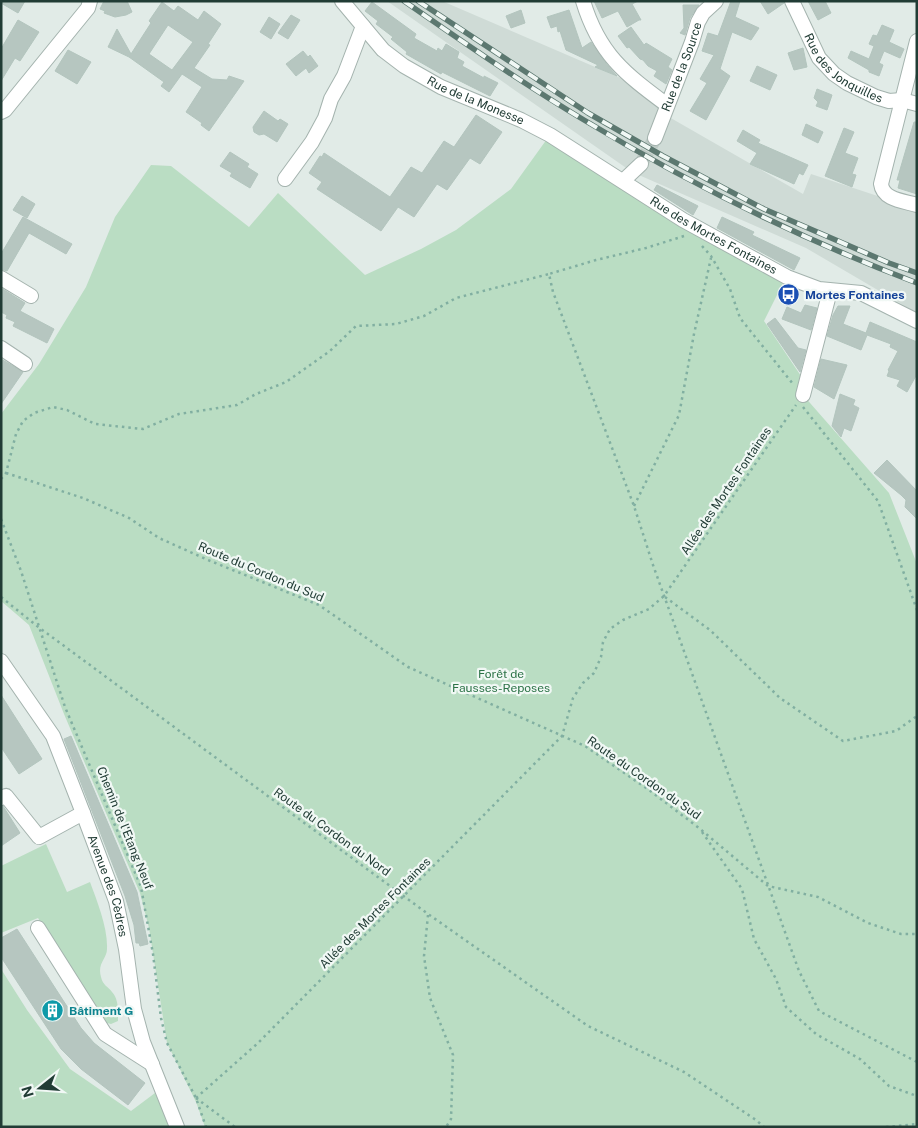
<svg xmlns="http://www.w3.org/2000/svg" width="918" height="1128" font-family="'Public Sans',sans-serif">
<rect width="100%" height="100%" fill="#e1ebe7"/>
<polygon fill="#cfdbd6" points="387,1 442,1 623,79 669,117 803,194 811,174 917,209 917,313 806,248 632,172"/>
<g fill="#baddc3">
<polygon points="547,139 685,228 783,283 764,321 805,382 803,395 889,493 917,564 917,1127 205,1127 196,1102 167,1043 149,928 140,893 64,714 29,625 1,601 1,414 39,364 86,287 115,217 151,165 171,166 249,227 278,193 365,275 421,249 456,230 511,189"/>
<path d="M 46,844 L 67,892 L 90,882 C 97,901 108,928 107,949 C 107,959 97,963 101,977 C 103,986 108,986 112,992 C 119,999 118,1012 118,1021 L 111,1024 L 103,1022 L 38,918 L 1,933 L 1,866 Z"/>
<polygon points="1,969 27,1010 70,1069 131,1111 155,1093 170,1127 1,1127"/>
</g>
<g fill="#b6c6c0" stroke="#b3c5be" fill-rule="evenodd">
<polygon points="1,1 25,1 18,13 1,3"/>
<polygon points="104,1 127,1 132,12 126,15 115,17 104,13 105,11 100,9"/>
<polygon points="594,1 638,1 632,4 641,20 639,20 627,27 618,11 602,18"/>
<polygon points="731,1 740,1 735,17 759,28 751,40 732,32 720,69 730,76 706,120 690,111 707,83 700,79 714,55 702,51 708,33 718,36"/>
<polygon points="760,1 783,1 784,3 768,14"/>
<polygon points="808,1 825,1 831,13 818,20"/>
<path d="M 162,2 L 174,11 L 178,6 L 198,20 L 204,11 L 221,24 L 208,44 L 210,45 L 194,68 L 212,79 L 227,80 L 229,76 L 244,81 L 209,131 L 201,125 L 202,123 L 186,112 L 202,87 L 182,74 L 169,92 L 161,86 L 164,82 L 129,57 L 108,47 L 117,29 L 131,54 L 151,23 L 149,21 ZM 168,25 L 193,42 L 172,70 L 149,54 Z"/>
<polygon points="372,2 416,34 414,38 437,51 438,48 442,51 446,44 459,52 457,58 464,62 462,66 484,78 484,76 498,83 490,96 442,72 441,74 406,54 407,52 391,39 393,37 376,24 378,21 365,11"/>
<polygon points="683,5 699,5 690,18 685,35 680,33 684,28"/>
<polygon points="521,10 525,23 511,28 506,16"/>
<polygon points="569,10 582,48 591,42 608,66 617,76 595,67 598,65 566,50 560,31 558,32 557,26 551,28 547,17"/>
<polygon points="291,15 300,20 288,39 278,33"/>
<polygon points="269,17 280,24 271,39 260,32"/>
<polygon points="18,20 39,32 20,61 15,58 1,81 1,49"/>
<polygon points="882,25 894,30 889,42 904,49 900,58 884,51 879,63 883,65 879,76 869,72 869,70 848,58 851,51 869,59 874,46 869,44 873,35 877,36"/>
<polygon points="631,27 644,45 646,43 672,59 668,67 672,70 666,84 654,76 657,71 648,66 643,60 640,59 629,47 627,48 618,36"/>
<polygon points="803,48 807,67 794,70 788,53"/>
<polygon points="68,50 91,62 77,84 55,71"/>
<polygon points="303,51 308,57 310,55 318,66 309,73 306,68 296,76 286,64"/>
<polygon points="757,66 777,75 770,90 750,81"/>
<polygon points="817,89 832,95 827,110 816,106 818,102 814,98"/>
<polygon points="264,111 278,121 280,119 288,124 277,142 264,134 259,135 254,132 253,127"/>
<polygon points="476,115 502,132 480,164 470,158 447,190 437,184 414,217 398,207 381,231 317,189 322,182 309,173 320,156 322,157 324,153 390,197 411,167 422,173 444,141 454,147"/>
<polygon points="914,122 917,122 917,194 898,188 900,180 897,180"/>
<polygon points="806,124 823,132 818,143 802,135"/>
<polygon points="844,128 854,132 845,153 858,158 852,174 856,175 852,187 825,176"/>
<polygon points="743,130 760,140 758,143 808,165 803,175 799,173 794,184 750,164 757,153 737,141"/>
<polygon points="230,152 249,164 247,167 258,174 250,188 230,176 232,173 220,166"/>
<polygon points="657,185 698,206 693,215 654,190"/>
<polygon points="22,196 35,204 27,218 13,210"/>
<polygon points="23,217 72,244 66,254 29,233 7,271 1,269 1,254"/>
<polygon points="722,217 754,232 752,235 800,258 794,270 717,228"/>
<polygon points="1,288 25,303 20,311 54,329 47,343 13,326 15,322 6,318 7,315 1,312"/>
<polygon points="805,305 817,308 811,330 782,319 787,307 801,313"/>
<polygon points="838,306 850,306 843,324 866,333 870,322 917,342 917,374 907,392 897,386 900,380 887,376 889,371 888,370 898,351 890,347 891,344 867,335 861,350 827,336 833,315"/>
<polygon points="775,318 798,348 806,350 800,372 767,324"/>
<polygon points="1,359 23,372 1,404"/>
<polygon points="821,359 847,365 834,399 814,387"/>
<polygon points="840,394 855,400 853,405 859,408 851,431 844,428 841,437 832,426"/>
<polygon points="887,460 917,491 917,519 905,507 906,500 901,495 874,473"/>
<polygon points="1,695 42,759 19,774 1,747"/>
<polygon points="71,736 137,892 148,944 140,946 139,943 136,943 134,925 125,896 64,739"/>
<polygon points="3,806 20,833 1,846 1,807"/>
<polygon points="17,929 81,1028 94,1043 145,1083 128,1105 81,1069 61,1049 1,957 1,938"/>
</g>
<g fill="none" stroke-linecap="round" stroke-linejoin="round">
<polyline stroke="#bbc8c3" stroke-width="14" stroke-dasharray="14 7" stroke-linecap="butt" points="641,164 655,138"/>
<defs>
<g id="minor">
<path id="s1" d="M 342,1 L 383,50 L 404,66 L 441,87 L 521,120 L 550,135 L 683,220 L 787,277 L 819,289 L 861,293 L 917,321"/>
<path d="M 583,1 C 599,54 624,73 667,105"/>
<path id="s2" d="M 792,1 L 819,58 L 834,74 L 847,83 L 876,97 L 889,101 L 902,100 L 917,104"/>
<path d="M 917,41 L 881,184 C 883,200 904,201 917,205"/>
<polyline points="1,112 5,110 88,8 90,1"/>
<path id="s3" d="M 655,138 L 692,42 L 698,22 L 703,13 L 716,1"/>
<polyline points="285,179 312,142 325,118 331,99 344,76 363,26"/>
<polyline points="623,181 641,164"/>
<polyline points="1,278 31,296"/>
<polyline points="1,348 25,364"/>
<polyline points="803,395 830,291"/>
<path id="s4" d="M 1,661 L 53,736 L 83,813 L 116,901 L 126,949 L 134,1009 L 143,1042 L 177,1127"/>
<polyline points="1,798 6,796 39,837 83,813"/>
<polyline points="38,928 105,1034 152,1064"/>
</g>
</defs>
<use href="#minor" stroke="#a4b3ae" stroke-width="16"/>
<g stroke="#81afa1" stroke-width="2.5" stroke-dasharray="2.5 4" stroke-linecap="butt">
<polyline points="684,236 646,248 596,260 549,274 553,292 634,506 653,565 799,971 819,1011 917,1062"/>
<polyline points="702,246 711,256 730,289 740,318 793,384"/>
<polyline points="803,407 878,501 917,610"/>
<polyline points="6,473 83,498 129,518 159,538 208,560 319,605 408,667 585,746 649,790 699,828 768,886 818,897 868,923 901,934 917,934"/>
<polyline points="1,479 6,473 16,434 23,421 34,413 53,407 67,410 95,424 143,429 179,414 237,405 256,394 286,382 330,351 356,326 396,324 424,316 456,298 549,274"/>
<polyline points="634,506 679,415 694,334 711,258"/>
<polyline points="1,519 21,571 65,707 141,887 153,954 161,1018 167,1043 196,1098 206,1127"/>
<polyline points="1,597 37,626 428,914 588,1026 684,1072 756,1120 764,1127"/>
<polyline points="665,597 710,630 780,698 843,741 896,731 917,716"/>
<polyline points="702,832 742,889 754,939 776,979 786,1007 816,1034 860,1059 889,1086 917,1096"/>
<polyline points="428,915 424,956 430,998 453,1055 451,1119 446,1127"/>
<polyline points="196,1098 258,1043 562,736 573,698 583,683 594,673 601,657 603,642 610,629 623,620 649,609 664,596 796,405"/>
<polyline points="196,1098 235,1127"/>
<polyline points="886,1127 917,1124"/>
</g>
<use href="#minor" stroke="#fff" stroke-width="14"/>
<defs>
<g id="rail">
<path d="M 404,1 C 463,42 522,83 584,120 C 690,184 801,239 917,283"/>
<polyline points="418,1 588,113 663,156 764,209 889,263 917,273"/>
</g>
</defs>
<use href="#rail" stroke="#5c7870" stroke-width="5.5"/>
<use href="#rail" stroke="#f1f8f5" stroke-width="4" stroke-dasharray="11" stroke-linecap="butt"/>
</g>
<defs>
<symbol id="bus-disc" viewBox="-11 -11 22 22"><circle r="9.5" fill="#1a4fb4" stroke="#f1f8f5"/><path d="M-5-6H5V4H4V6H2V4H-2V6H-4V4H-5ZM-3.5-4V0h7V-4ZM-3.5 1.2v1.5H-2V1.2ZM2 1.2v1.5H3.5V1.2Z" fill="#fff"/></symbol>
<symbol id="building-disc" viewBox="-11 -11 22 22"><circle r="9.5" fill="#0f9aa8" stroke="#f1f8f5"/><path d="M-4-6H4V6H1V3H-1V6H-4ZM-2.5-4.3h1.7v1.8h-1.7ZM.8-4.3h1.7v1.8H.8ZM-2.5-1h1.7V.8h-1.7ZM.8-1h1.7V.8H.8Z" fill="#fff"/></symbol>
</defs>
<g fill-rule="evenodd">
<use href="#bus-disc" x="776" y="282" width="25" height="25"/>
<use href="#building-disc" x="40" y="998" width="25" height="25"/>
</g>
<g text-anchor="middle" stroke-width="4.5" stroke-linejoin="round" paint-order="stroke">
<g font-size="12" fill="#213c35" stroke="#f1f8f5">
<text dy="4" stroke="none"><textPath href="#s2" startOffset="88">Rue des Jonquilles</textPath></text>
<text dy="4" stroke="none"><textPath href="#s3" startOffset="76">Rue de la Source</textPath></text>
<text dy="4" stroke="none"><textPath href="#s1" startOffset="170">Rue de la Monesse</textPath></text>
<text dy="4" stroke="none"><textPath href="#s1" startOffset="444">Rue des Mortes Fontaines</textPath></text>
<text transform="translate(726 491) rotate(-56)" y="4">Allée des Mortes Fontaines</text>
<text transform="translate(261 572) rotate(23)" y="4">Route du Cordon du Sud</text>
<text transform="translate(644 778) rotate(35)" y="4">Route du Cordon du Sud</text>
<text transform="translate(125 828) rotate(68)" y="4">Chemin de l'Etang Neuf</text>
<text transform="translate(332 832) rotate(36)" y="4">Route du Cordon du Nord</text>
<text dy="4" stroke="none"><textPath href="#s4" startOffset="251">Avenue des Cèdres</textPath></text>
<text transform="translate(375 913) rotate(-45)" y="4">Allée des Mortes Fontaines</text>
</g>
<g font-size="12" font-weight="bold" fill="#164399" stroke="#f1f8f5" text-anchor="start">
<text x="805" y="299">Mortes Fontaines</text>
</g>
<g font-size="12" fill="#2c7347" stroke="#f1f8f5">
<text x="501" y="678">Forêt de<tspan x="501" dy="14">Fausses-Reposes</tspan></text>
</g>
<g font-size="12" font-weight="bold" fill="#0d838f" stroke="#f1f8f5" text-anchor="start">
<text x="69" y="1015">Bâtiment G</text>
</g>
</g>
<rect width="918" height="1128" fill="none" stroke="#213c35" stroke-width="5"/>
<g transform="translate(40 1088) rotate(253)" stroke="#f1f8f5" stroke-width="4" paint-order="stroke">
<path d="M0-4L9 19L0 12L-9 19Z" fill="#213c35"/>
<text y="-8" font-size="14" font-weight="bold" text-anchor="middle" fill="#213c35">N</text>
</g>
</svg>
